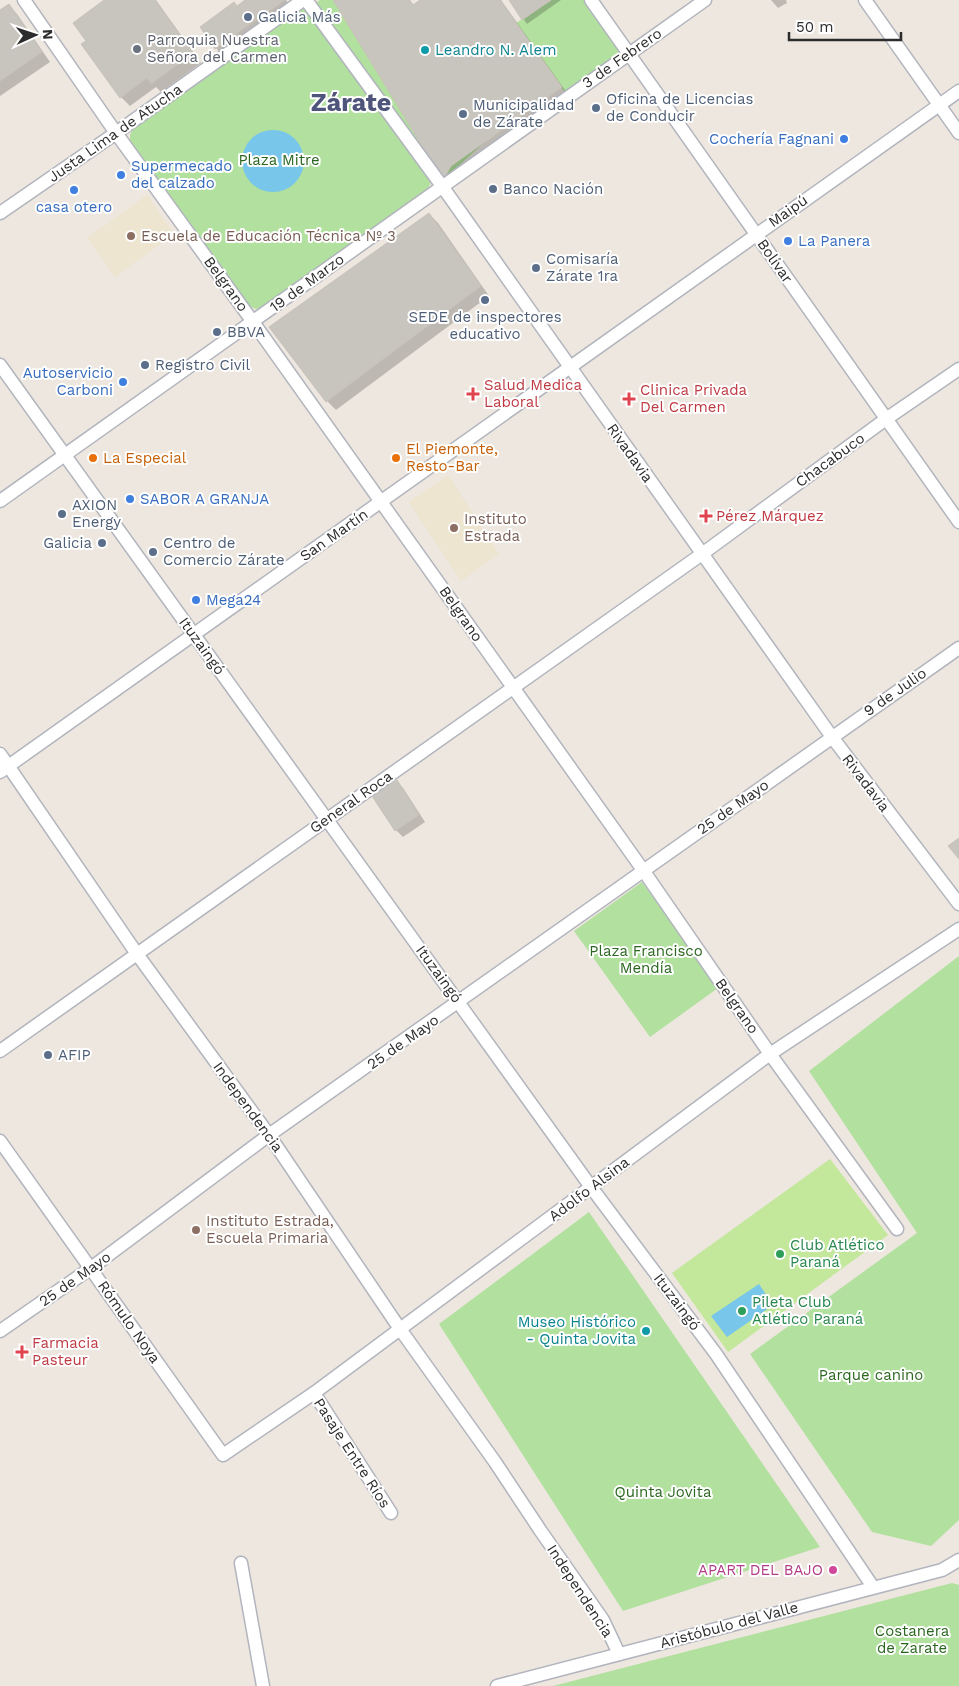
<svg xmlns="http://www.w3.org/2000/svg" width="959" height="1686" font-family="'Work Sans',sans-serif">
<rect width="100%" height="100%" fill="#ede7df"/>
<g fill="#ede5cf">
<polygon points="147,195 174,234 115,277 87,238"/>
<polygon points="448,475 499,554 461,581 409,502"/>
</g>
<g fill="#b2e09e">
<polygon points="320,0 391,0 451,94 486,141 443,180 315,3"/>
<polygon points="552,0 586,0 623,55 566,94 516,23"/>
<polygon points="299,9 304,9 309,13 430,179 430,185 425,193 262,307 256,309 249,306 130,143 130,135 133,128"/>
<polygon points="642,882 718,988 650,1037 574,931"/>
<polygon points="959,956 959,1520 931,1546 872,1532 750,1354 917,1233 809,1071"/>
<polygon points="589,1212 820,1547 623,1611 439,1324"/>
<polygon points="952,1583 959,1585 959,1686 553,1686"/>
</g>
<polygon fill="#c3e79b" points="830,1159 888,1235 728,1352 672,1273"/>
<g fill="#78c6e9">
<circle cx="273" cy="161" r="31"/>
<polygon points="759,1284 773,1305 727,1337 711,1316"/>
</g>
<g fill="#0003">
<polygon points="106,0 156,0 201,63 161,92 156,87 130,106 121,97 87,41"/>
<polygon points="247,0 286,0 291,7 222,55 216,48 234,3 238,7"/>
<polygon points="334,0 410,0 414,6 422,0 501,0 570,97 460,175 452,188 444,179"/>
<polygon points="510,0 561,0 527,24"/>
<polygon points="771,0 786,0 787,3 778,8"/>
<polygon points="8,5 17,14 50,62 0,96 0,11"/>
<polygon points="429,214 438,223 489,296 336,410 327,401 271,327"/>
<polygon points="397,782 403,788 425,822 403,837 396,830"/>
</g>
<g fill="#c8c4be" stroke="#c8c3b8">
<polygon points="104,0 155,0 193,53 151,84 147,78 120,98 81,44 86,41 73,23"/>
<polygon points="245,0 285,0 250,24 237,6"/>
<polygon points="333,0 409,0 413,5 420,0 500,0 562,87 451,166 443,180"/>
<polygon points="509,0 551,0 522,20"/>
<polygon points="234,2 250,24 215,49 200,27"/>
<polygon points="9,4 42,52 0,81 0,10"/>
<polygon points="429,213 481,286 326,402 269,327"/>
<polygon points="397,780 419,815 395,831 372,796"/>
<polygon points="959,838 959,859 948,846"/>
</g>
<g fill="none" stroke-linecap="round" stroke-linejoin="round">
<defs>
<g id="minor">
<polyline points="24,0 116,133 253,322 643,870 770,1054 897,1229"/>
<polyline points="306,0 442,186 832,737 959,904"/>
<polyline points="591,0 959,522"/>
<polyline points="865,0 959,133"/>
<polyline points="0,213 116,133 303,0"/>
<polyline points="0,365 591,1187 716,1354 873,1587"/>
<polyline points="0,501 705,0"/>
<polyline points="0,754 137,954 269,1135 400,1329 495,1462 540,1530 603,1620 619,1654"/>
<polyline points="0,772 959,91"/>
<polyline points="0,1051 702,554 886,419 959,369"/>
<polyline points="0,1141 223,1455 314,1393 770,1054 959,929"/>
<polyline points="0,1331 91,1268 269,1135 959,648"/>
<polyline points="314,1393 391,1513"/>
<polyline points="241,1563 263,1686"/>
<polyline points="497,1686 942,1570 959,1560"/>
</g>
</defs>
<use href="#minor" stroke="#b2b4be" stroke-width="15"/>
<use href="#minor" stroke="#fff" stroke-width="12"/>
</g>
<g fill="#5c6f8a" stroke="#fff" stroke-width="2">
<circle cx="248" cy="17" r="5"/>
<circle cx="596" cy="108" r="5"/>
<circle cx="463" cy="114" r="5"/>
<circle cx="493" cy="189" r="5"/>
<circle cx="536" cy="268" r="5"/>
<circle cx="485" cy="300" r="5"/>
<circle cx="217" cy="332" r="5"/>
<circle cx="145" cy="365" r="5"/>
<circle cx="62" cy="514" r="5"/>
<circle cx="102" cy="543" r="5"/>
<circle cx="153" cy="552" r="5"/>
<circle cx="48" cy="1055" r="5"/>
</g>
<circle fill="#6b7280" stroke="#fff" stroke-width="2" cx="137" cy="49" r="5"/>
<g fill="#0f9aa8" stroke="#fff" stroke-width="2">
<circle cx="425" cy="50" r="5"/>
<circle cx="646" cy="1331" r="5"/>
</g>
<g fill="#3f7fe0" stroke="#fff" stroke-width="2">
<circle cx="844" cy="139" r="5"/>
<circle cx="121" cy="175" r="5"/>
<circle cx="74" cy="190" r="5"/>
<circle cx="788" cy="241" r="5"/>
<circle cx="123" cy="382" r="5"/>
<circle cx="130" cy="499" r="5"/>
<circle cx="196" cy="600" r="5"/>
</g>
<g fill="#8d6e63" stroke="#fff" stroke-width="2">
<circle cx="131" cy="236" r="5"/>
<circle cx="454" cy="528" r="5"/>
<circle cx="196" cy="1230" r="5"/>
</g>
<g fill="#e0444e" stroke="#fff" stroke-width="2">
<path d="M470.5 386.5h5v5h5v5h-5v5h-5v-5h-5v-5h5z"/>
<path d="M626.5 391.5h5v5h5v5h-5v5h-5v-5h-5v-5h5z"/>
<path d="M703.5 508.5h5v5h5v5h-5v5h-5v-5h-5v-5h5z"/>
<path d="M19.5 1344.5h5v5h5v5h-5v5h-5v-5h-5v-5h5z"/>
</g>
<g fill="#e8710a" stroke="#fff" stroke-width="2">
<circle cx="93" cy="458" r="5"/>
<circle cx="396" cy="458" r="5"/>
</g>
<g fill="#2e9e5b" stroke="#fff" stroke-width="2">
<circle cx="780" cy="1254" r="5"/>
<circle cx="742" cy="1311" r="5"/>
</g>
<circle fill="#d1479c" stroke="#fff" stroke-width="2" cx="833" cy="1570" r="5"/>
<g text-anchor="middle" stroke-width="4" stroke-linejoin="round" paint-order="stroke">
<g font-size="15" fill="#4e5e75" stroke="#fff" text-anchor="start">
<text x="258" y="22">Galicia Más</text>
<text x="606" y="104">Oficina de Licencias<tspan x="606" dy="17">de Conducir</tspan></text>
<text x="473" y="110">Municipalidad<tspan x="473" dy="17">de Zárate</tspan></text>
<text x="503" y="194">Banco Nación</text>
<text x="546" y="264">Comisaría<tspan x="546" dy="17">Zárate 1ra</tspan></text>
<text x="485" y="322" text-anchor="middle">SEDE de inspectores<tspan x="485" dy="17">educativo</tspan></text>
<text x="227" y="337">BBVA</text>
<text x="155" y="370">Registro Civil</text>
<text x="72" y="510">AXION<tspan x="72" dy="17">Energy</tspan></text>
<text x="92" y="548" text-anchor="end">Galicia</text>
<text x="163" y="548">Centro de<tspan x="163" dy="17">Comercio Zárate</tspan></text>
<text x="58" y="1060">AFIP</text>
</g>
<g font-size="15" fill="#5b616d" stroke="#fff" text-anchor="start">
<text x="147" y="45">Parroquia Nuestra<tspan x="147" dy="17">Señora del Carmen</tspan></text>
</g>
<g font-size="15" fill="#0d838f" stroke="#fff" text-anchor="start">
<text x="435" y="55">Leandro N. Alem</text>
<text x="636" y="1327" text-anchor="end">Museo Histórico<tspan x="636" dy="17">- Quinta Jovita</tspan></text>
</g>
<g font-size="15" fill="#2c2c2c" stroke="#fff">
<text transform="translate(622 58) rotate(-35)" y="5">3 de Febrero</text>
<text transform="translate(115 133) rotate(-35)" y="5">Justa Lima de Atucha</text>
<text transform="translate(788 211) rotate(-35)" y="5">Maipú</text>
<text transform="translate(775 261) rotate(55)" y="5">Bolívar</text>
<text transform="translate(307 283) rotate(-36)" y="5">19 de Marzo</text>
<text transform="translate(226 284) rotate(54)" y="5">Belgrano</text>
<text transform="translate(630 453) rotate(55)" y="5">Rivadavia</text>
<text transform="translate(830 460) rotate(-36)" y="5">Chacabuco</text>
<text transform="translate(334 535) rotate(-35)" y="5">San Martín</text>
<text transform="translate(461 614) rotate(55)" y="5">Belgrano</text>
<text transform="translate(202 646) rotate(54)" y="5">Ituzaingó</text>
<text transform="translate(895 692) rotate(-35)" y="5">9 de Julio</text>
<text transform="translate(866 783) rotate(53)" y="5">Rivadavia</text>
<text transform="translate(351 802) rotate(-35)" y="5">General Roca</text>
<text transform="translate(733 807) rotate(-35)" y="5">25 de Mayo</text>
<text transform="translate(439 974) rotate(54)" y="5">Ituzaingó</text>
<text transform="translate(737 1006) rotate(55)" y="5">Belgrano</text>
<text transform="translate(403 1042) rotate(-35)" y="5">25 de Mayo</text>
<text transform="translate(248 1107) rotate(54)" y="5">Independencia</text>
<text transform="translate(589 1189) rotate(-37)" y="5">Adolfo Alsina</text>
<text transform="translate(75 1279) rotate(-35)" y="5">25 de Mayo</text>
<text transform="translate(677 1302) rotate(53)" y="5">Ituzaingó</text>
<text transform="translate(129 1322) rotate(55)" y="5">Rómulo Noya</text>
<text transform="translate(352 1453) rotate(57)" y="5">Pasaje Entre Ríos</text>
<text transform="translate(580 1591) rotate(57)" y="5">Independencia</text>
<text transform="translate(729 1625) rotate(-15)" y="5">Aristóbulo del Valle</text>
</g>
<g font-size="15" fill="#366cbe" stroke="#fff" text-anchor="start">
<text x="834" y="144" text-anchor="end">Cochería Fagnani</text>
<text x="131" y="171">Supermecado<tspan x="131" dy="17">del calzado</tspan></text>
<text x="74" y="212" text-anchor="middle">casa otero</text>
<text x="798" y="246">La Panera</text>
<text x="113" y="378" text-anchor="end">Autoservicio<tspan x="113" dy="17">Carboni</tspan></text>
<text x="140" y="504">SABOR A GRANJA</text>
<text x="206" y="605">Mega24</text>
</g>
<g font-size="15" fill="#2a661f" stroke="#fff">
<text x="279" y="165">Plaza Mitre</text>
<text x="646" y="956">Plaza Francisco<tspan x="646" dy="17">Mendía</tspan></text>
<text x="871" y="1380">Parque canino</text>
<text x="663" y="1497">Quinta Jovita</text>
<text x="912" y="1636">Costanera<tspan x="912" dy="17">de Zarate</tspan></text>
</g>
<g font-size="15" fill="#785e54" stroke="#fff" text-anchor="start">
<text x="141" y="241">Escuela de Educación Técnica Nº 3</text>
<text x="464" y="524">Instituto<tspan x="464" dy="17">Estrada</tspan></text>
<text x="206" y="1226">Instituto Estrada,<tspan x="206" dy="17">Escuela Primaria</tspan></text>
</g>
<g font-size="15" fill="#be3a42" stroke="#fff" text-anchor="start">
<text x="484" y="390">Salud Medica<tspan x="484" dy="17">Laboral</tspan></text>
<text x="640" y="395">Clinica Privada<tspan x="640" dy="17">Del Carmen</tspan></text>
<text x="716" y="521">Pérez Márquez</text>
<text x="32" y="1348">Farmacia<tspan x="32" dy="17">Pasteur</tspan></text>
</g>
<g font-size="15" fill="#c56008" stroke="#fff" text-anchor="start">
<text x="406" y="454">El Piemonte,<tspan x="406" dy="17">Resto-Bar</tspan></text>
<text x="103" y="463">La Especial</text>
</g>
<g font-size="15" fill="#27864d" stroke="#fff" text-anchor="start">
<text x="790" y="1250">Club Atlético<tspan x="790" dy="17">Paraná</tspan></text>
<text x="752" y="1307">Pileta Club<tspan x="752" dy="17">Atlético Paraná</tspan></text>
</g>
<g font-size="15" fill="#b23c85" stroke="#fff" text-anchor="end">
<text x="823" y="1575">APART DEL BAJO</text>
</g>
<g font-size="25" font-weight="bold" fill="#4e547a" stroke="#fff">
<text x="351" y="111">Zárate</text>
</g>
</g>
<g transform="translate(35 35) rotate(87)" stroke="#ffffff" stroke-width="4" paint-order="stroke">
<path d="M0-4L9 19L0 12L-9 19Z" fill="#2c2c2c"/>
<text y="-8" font-size="14" font-weight="bold" text-anchor="middle" fill="#2c2c2c">N</text>
</g>
<path d="M789 32v8h112v-8" fill="none" stroke="#2c2c2c" stroke-width="2.5"/>
<text x="796" y="32" font-size="15" fill="#2c2c2c" stroke="#ffffff" stroke-width="4" paint-order="stroke">50 m</text>
</svg>
